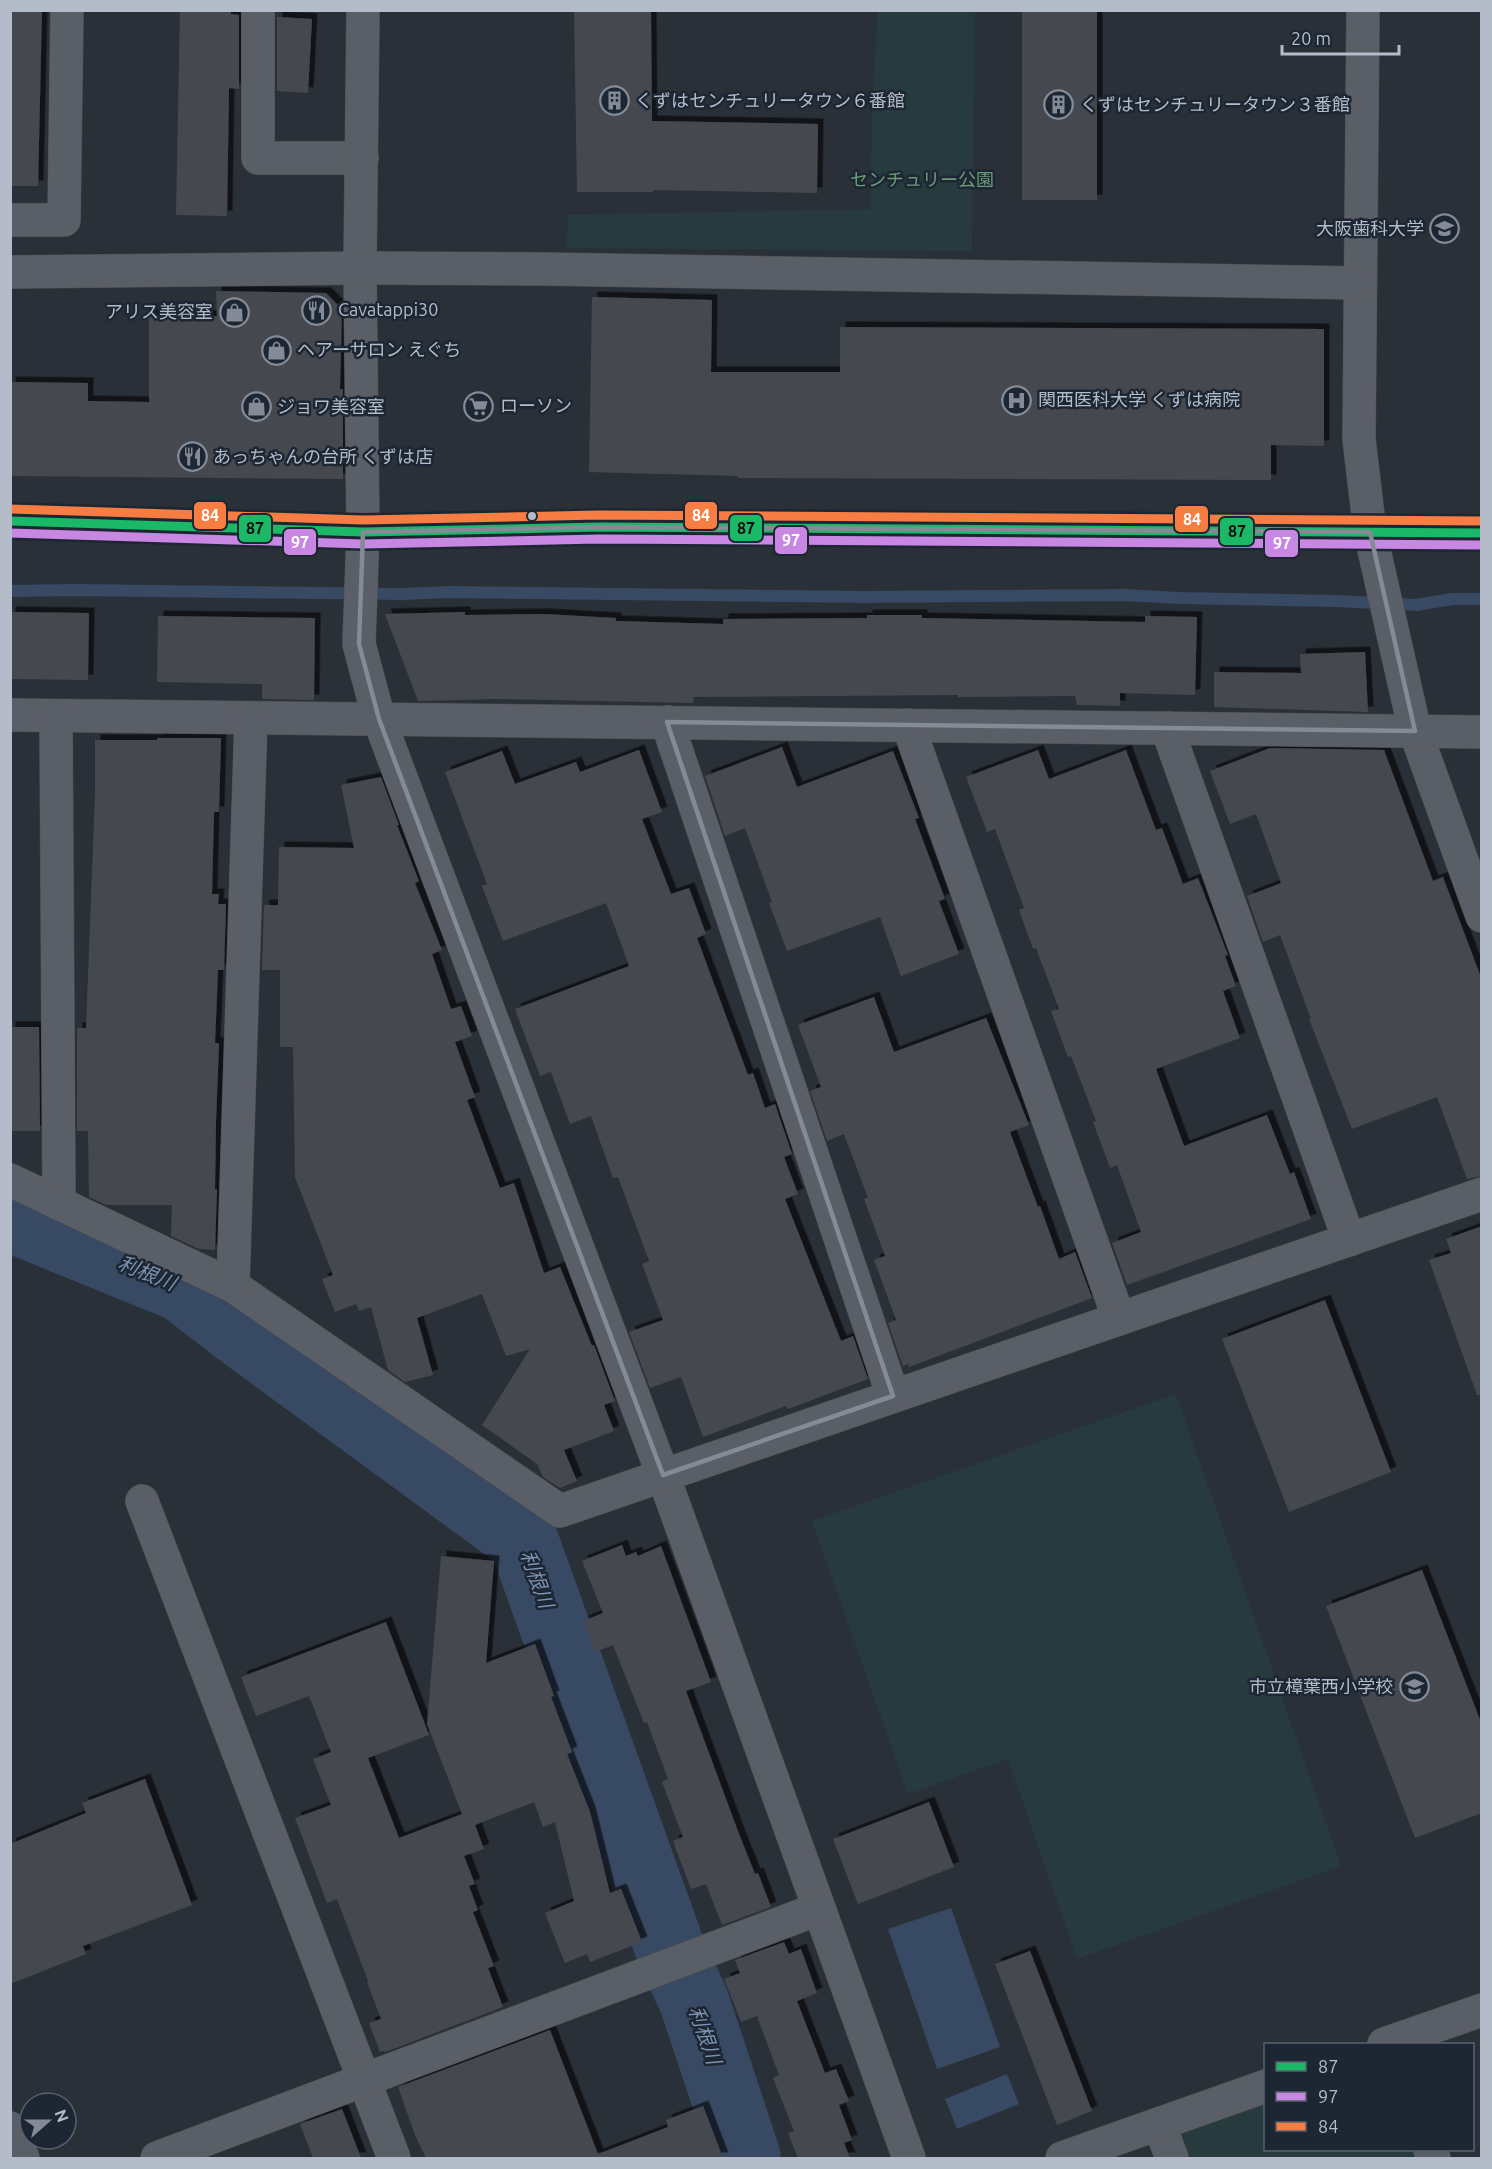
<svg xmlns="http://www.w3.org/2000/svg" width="1492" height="2169" font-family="Ubuntu,'Noto Sans JP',sans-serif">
<defs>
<filter id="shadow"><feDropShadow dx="5.5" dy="-5.5" stdDeviation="0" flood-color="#0009"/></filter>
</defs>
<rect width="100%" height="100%" fill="#2a3038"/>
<g fill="#273a3e">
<polygon points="878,11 975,11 972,251 566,248 568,215 870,209 872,108"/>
<polygon points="1176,1394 1341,1866 1077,1959 1008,1759 908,1794 812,1521"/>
<polygon points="1265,2086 1266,2150 1430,2150 1434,2158 1172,2158 1159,2124"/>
</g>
<g fill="#384963">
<polygon points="951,1908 1000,2047 937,2069 888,1929"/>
<polygon points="1007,2074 1019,2104 957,2129 945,2099"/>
</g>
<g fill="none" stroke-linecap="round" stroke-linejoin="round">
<polyline stroke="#384963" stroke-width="12" points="10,591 75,590 403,594 449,592 863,597 1126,595 1178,598 1336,601 1416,605 1453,599 1482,599"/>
<polyline stroke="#384963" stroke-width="70" points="10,1217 182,1287 243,1334 523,1539 672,1954 694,2001 746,2158"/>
</g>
<g fill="#444950" filter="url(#shadow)">
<polygon points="10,10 42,10 38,186 10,186"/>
<polygon points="180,10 231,10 231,14 239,15 239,89 229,88 227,216 176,215"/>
<polygon points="574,10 651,10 652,121 818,124 817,193 653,190 653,192 577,192"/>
<rect x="1022" y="10" width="75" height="190"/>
<polygon points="277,17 312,19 308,93 277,91"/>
<polygon points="216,291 326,293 342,309 340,389 343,389 343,479 10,476 10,382 88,383 88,401 149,402 149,315 217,316"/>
<polygon points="592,297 712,300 711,372 840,372 840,327 1324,329 1324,446 1271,445 1271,480 738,478 738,476 589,472"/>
<polygon points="10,612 89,613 88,680 10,679"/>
<polygon points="465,612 465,615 544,614 616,618 616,621 723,624 723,619 867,618 867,615 922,615 922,618 1145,622 1145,616 1197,617 1195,695 1120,693 1120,706 1077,705 1075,696 958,697 958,695 694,697 693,703 495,699 418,701 385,614"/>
<polygon points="158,616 315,618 314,700 262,699 262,684 157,682"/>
<polygon points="1365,652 1368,712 1214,707 1214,672 1301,673 1300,654"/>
<polygon points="157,738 221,738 219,812 214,812 212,894 219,894 218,904 226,904 224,970 218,970 215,1043 219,1043 216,1121 215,1189 217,1189 215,1250 199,1249 171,1236 172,1205 106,1205 89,1197 88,1131 77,1131 77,1028 86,1028 95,794 95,740 157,740"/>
<polygon points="782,747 797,787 893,751 919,818 915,819 945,899 939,901 959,954 901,976 880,917 787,951 769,903 772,902 745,828 725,836 705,776"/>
<polygon points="1270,748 1384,750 1433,881 1443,877 1482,980 1482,1176 1467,1179 1437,1097 1352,1129 1309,1019 1311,1019 1280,935 1263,942 1247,896 1281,883 1256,814 1230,824 1210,771"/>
<polygon points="639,750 662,812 642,819 671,894 689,888 706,934 697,938 748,1075 753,1073 765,1108 775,1104 792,1154 784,1157 798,1194 785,1199 841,1341 853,1336 868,1379 788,1409 786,1406 703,1437 681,1377 650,1388 629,1332 663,1320 642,1264 649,1261 618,1177 613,1178 591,1116 570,1124 551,1072 540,1076 515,1009 629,966 606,903 503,941 482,886 487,884 445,772 502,751 515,784 576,762 580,772"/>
<polygon points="1038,750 1049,779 1126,750 1156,830 1162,828 1183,884 1198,878 1228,955 1225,956 1236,986 1223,991 1240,1038 1156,1069 1184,1146 1267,1115 1290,1174 1294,1172 1311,1219 1127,1285 1112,1243 1141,1232 1117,1165 1110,1168 1093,1122 1096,1121 1071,1056 1068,1057 1051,1011 1059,1009 1036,948 1033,949 1019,910 1024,908 995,829 987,832 966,777"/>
<polygon points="381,777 399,825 397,825 419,881 415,883 442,950 432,954 451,1009 461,1006 472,1036 455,1042 475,1097 467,1100 500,1188 514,1183 544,1273 560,1267 592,1346 594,1345 615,1401 604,1405 614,1431 564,1450 577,1481 560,1488 543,1477 537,1464 482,1425 530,1349 506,1356 482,1294 417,1318 433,1375 405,1382 388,1370 371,1307 359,1311 356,1304 335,1312 322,1279 333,1275 295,1177 293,1047 280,1047 280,970 262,970 264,905 278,905 279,847 354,848 341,785"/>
<polygon points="874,997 894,1052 986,1018 1029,1125 1010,1132 1038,1207 1040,1206 1059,1259 1075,1252 1092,1298 909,1367 908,1364 903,1366 888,1323 896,1320 874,1260 885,1256 864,1199 868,1198 844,1134 827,1141 810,1091 821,1087 798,1025"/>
<polygon points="10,1027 39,1027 40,1131 10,1131"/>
<polygon points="1482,1226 1482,1395 1477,1395 1429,1260 1451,1253 1446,1239"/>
<polygon points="1325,1300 1391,1472 1289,1512 1222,1339"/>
<polygon points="622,1545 626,1556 636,1552 638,1556 661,1546 711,1682 686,1691 739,1834 755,1874 758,1873 771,1907 722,1925 706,1884 691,1889 673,1841 683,1837 662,1782 668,1779 647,1722 644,1723 613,1645 595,1652 583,1621 603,1613 582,1561"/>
<polygon points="441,1556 494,1561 486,1663 535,1644 554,1696 551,1697 572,1752 567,1754 590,1812 610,1893 621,1889 642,1942 590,1962 587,1954 565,1963 545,1913 574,1901 555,1822 543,1827 534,1802 475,1825 484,1849 464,1856 475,1884 469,1886 478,1910 473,1912 494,1966 488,1968 503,2007 385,2052 384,2051 380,2052 369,2023 381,2019 367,1982 368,1981 337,1899 327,1903 295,1818 331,1805 313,1759 331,1752 309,1696 256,1716 241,1677 386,1622 429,1735 368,1758 399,1838 462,1814 427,1724"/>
<polygon points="1422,1570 1482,1725 1482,1813 1415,1838 1326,1606"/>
<polygon points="145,1779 192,1905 83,1946 86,1954 10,1984 10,1844 86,1813 82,1803"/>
<polygon points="929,1802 954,1867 858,1904 833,1839"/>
<polygon points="784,1942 789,1954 801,1949 817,1993 797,2001 825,2073 836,2069 849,2101 839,2105 852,2140 844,2143 850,2158 798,2158 788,2133 794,2131 773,2078 779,2075 757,2016 741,2022 724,1979 740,1973 735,1960"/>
<polygon points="1030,1951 1092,2111 1057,2125 995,1964"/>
<polygon points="550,2030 598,2154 668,2127 666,2120 703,2106 723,2158 426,2158 415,2135 398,2087"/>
<polygon points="342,2109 361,2158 313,2158 300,2124"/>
</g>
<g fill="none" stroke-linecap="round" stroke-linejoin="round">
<defs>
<g id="minor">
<polyline points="258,10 258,158 362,158"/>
<polyline points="363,10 360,268 363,532 359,644 379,719 663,1475 909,2158"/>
<polyline points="1363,10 1359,439 1370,532 1415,731 1482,916"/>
<polyline points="10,220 64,220 67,10"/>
<polyline points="10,272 360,268 543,269 1360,283"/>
<polyline points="10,521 363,532 599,527 1482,533"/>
<polyline points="10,715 1482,732"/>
<polyline points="56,716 59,1204"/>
<polyline points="667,722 893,1396"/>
<polyline points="908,725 1119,1319"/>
<polyline points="1167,728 1349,1240"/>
<polyline points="10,1180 233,1286 560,1511 1482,1194"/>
<polyline points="233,1286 251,718"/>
<polyline points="142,1501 394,2158"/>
<polyline points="1384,2044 1482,2010"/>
<polyline points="1159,2124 1172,2158"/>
<polyline points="10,2128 23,2158"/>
<polyline points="1430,2150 1434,2158"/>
<polyline points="157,2158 818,1909"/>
<polyline points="1062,2158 1266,2086"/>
</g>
</defs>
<use href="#minor" stroke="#484c53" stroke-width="34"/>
<use href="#minor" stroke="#5a5e66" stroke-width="33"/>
<defs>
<polyline id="bus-1" points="10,521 363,532 599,527 1482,533"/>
<polyline id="bus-2" points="10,533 363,544 599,539 1482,545"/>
<polyline id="bus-3" points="10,509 363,520 599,515 1482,521"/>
</defs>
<use href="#bus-1" stroke="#1d2633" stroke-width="14"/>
<use href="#bus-2" stroke="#1d2633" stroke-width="14"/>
<use href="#bus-3" stroke="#1d2633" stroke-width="14"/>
<use href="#bus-1" stroke="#1ab867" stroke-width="9"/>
<use href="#bus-2" stroke="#c787e3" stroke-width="9"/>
<use href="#bus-3" stroke="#f77d43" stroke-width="9"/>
</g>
<path fill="none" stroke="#848b96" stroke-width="4.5" stroke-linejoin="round" d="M 599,527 L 1370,532 L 1415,731 L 667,722 L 893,1396 L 663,1475 L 379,719 L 359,644 L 363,532 Z"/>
<defs>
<symbol id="building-ring" viewBox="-11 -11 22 22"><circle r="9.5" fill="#1d2633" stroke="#848b96" stroke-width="1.5"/><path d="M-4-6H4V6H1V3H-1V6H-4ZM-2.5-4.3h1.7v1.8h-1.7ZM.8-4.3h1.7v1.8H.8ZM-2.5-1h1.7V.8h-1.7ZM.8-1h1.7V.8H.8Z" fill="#848b96"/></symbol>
<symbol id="university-ring" viewBox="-11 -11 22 22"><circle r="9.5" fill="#1d2633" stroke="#848b96" stroke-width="1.5"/><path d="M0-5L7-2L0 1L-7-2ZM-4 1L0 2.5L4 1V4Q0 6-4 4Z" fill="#848b96"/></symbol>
<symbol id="restaurant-ring" viewBox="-11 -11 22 22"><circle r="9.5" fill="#1d2633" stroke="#848b96" stroke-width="1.5"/><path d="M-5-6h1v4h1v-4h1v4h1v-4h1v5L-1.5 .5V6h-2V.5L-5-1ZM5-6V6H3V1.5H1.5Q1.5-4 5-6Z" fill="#848b96"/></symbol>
<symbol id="shop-ring" viewBox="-11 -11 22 22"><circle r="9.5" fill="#1d2633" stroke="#848b96" stroke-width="1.5"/><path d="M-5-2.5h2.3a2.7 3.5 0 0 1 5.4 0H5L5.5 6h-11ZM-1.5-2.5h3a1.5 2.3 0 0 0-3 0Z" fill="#848b96"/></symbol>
<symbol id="hospital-ring" viewBox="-11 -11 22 22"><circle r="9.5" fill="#1d2633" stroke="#848b96" stroke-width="1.5"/><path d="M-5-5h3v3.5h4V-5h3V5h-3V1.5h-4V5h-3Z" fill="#848b96"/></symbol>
<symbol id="supermarket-ring" viewBox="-11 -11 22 22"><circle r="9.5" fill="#1d2633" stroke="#848b96" stroke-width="1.5"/><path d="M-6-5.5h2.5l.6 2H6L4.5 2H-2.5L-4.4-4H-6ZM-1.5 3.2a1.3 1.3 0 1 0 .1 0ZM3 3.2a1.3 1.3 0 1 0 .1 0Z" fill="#848b96"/></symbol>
<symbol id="school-ring" viewBox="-11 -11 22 22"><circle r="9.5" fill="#1d2633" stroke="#848b96" stroke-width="1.5"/><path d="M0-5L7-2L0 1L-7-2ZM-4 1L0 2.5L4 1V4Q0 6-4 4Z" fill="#848b96"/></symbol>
</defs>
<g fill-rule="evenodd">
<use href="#building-ring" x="598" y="84" width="33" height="33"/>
<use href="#building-ring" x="1042" y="88" width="33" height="33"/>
<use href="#university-ring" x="1428" y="212" width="33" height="33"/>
<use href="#restaurant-ring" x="300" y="294" width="33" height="33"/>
<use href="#shop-ring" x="218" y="296" width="33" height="33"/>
<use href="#shop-ring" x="260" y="334" width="33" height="33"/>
<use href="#hospital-ring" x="1000" y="384" width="33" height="33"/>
<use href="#supermarket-ring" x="462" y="390" width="33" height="33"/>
<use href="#shop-ring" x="240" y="390" width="33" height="33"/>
<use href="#restaurant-ring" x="176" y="440" width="33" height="33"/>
<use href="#school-ring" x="1398" y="1670" width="33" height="33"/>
</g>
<circle fill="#b4bcc9" stroke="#1d2633" stroke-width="2" cx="532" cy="516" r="5"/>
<g text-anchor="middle" stroke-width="5" stroke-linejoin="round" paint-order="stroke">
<g font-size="18" fill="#b4bcc9" stroke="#1d2633" text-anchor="start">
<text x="635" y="107">くずはセンチュリータウン６番館</text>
<text x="1080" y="111">くずはセンチュリータウン３番館</text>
<text x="1424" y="235" text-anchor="end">大阪歯科大学</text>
<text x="338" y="316">Cavatappi30</text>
<text x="213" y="318" text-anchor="end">アリス美容室</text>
<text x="297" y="356">ヘアーサロン えぐち</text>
<text x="1038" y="406">関西医科大学 くずは病院</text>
<text x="500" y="412">ローソン</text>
<text x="277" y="413">ジョワ美容室</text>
<text x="213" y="463">あっちゃんの台所 くずは店</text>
<text x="1393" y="1693" text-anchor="end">市立樟葉西小学校</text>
</g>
<g font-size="18" fill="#6b9a76" stroke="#1d2633">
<text x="922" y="186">センチュリー公園</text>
</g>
<g font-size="20" font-style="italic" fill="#7c92b1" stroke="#1d2633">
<text transform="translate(147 1273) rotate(22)" y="7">利根川</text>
<text transform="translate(537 1579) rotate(70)" y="7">利根川</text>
<text transform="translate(705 2035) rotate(71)" y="7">利根川</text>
</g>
</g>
<g stroke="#1d2633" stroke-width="2">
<rect x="193" y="501" width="34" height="29" rx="6" fill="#f77d43"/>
<rect x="684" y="501" width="34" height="29" rx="6" fill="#f77d43"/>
<rect x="1174" y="505" width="35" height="28" rx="6" fill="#f77d43"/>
<rect x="729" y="514" width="34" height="28" rx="6" fill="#1ab867"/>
<rect x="238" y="514" width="34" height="29" rx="6" fill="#1ab867"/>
<rect x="1219" y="517" width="35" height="29" rx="6" fill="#1ab867"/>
<rect x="774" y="526" width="34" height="29" rx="6" fill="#c787e3"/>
<rect x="283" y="528" width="34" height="28" rx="6" fill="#c787e3"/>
<rect x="1264" y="529" width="35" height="29" rx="6" fill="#c787e3"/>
</g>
<g font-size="16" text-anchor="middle" font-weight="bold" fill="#fff">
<text x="210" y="521">84</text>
<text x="701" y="521">84</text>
<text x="1192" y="525">84</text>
<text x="791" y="546">97</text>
<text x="300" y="548">97</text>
<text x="1282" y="549">97</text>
</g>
<g font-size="16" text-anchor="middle" font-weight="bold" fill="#111">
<text x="746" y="534">87</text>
<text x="255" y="534">87</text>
<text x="1237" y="537">87</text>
</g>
<rect width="1492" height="2169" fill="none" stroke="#b4bcc9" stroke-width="24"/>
<rect x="1264" y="2043" width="210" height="108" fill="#1d2633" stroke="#59626f" stroke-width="1.5"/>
<rect x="1276" y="2062" width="30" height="9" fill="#1ab867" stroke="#59626f" stroke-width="1.5"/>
<text x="1318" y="2073" font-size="18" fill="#b4bcc9">87</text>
<rect x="1276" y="2092" width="30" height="9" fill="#c787e3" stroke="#59626f" stroke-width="1.5"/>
<text x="1318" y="2103" font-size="18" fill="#b4bcc9">97</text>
<rect x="1276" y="2122" width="30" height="9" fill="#f77d43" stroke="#59626f" stroke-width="1.5"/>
<text x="1318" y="2133" font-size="18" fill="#b4bcc9">84</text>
<g transform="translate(48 2121) rotate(69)"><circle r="28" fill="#1d2633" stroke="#59626f" stroke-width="1.5"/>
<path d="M0-4.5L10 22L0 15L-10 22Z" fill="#848b96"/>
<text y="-9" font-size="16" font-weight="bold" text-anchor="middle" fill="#b4bcc9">N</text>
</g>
<path d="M1282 45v9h117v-9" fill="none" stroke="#b4bcc9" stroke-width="3"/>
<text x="1291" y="45" font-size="18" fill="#b4bcc9" stroke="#1d2633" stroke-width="4.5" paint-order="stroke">20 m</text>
</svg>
